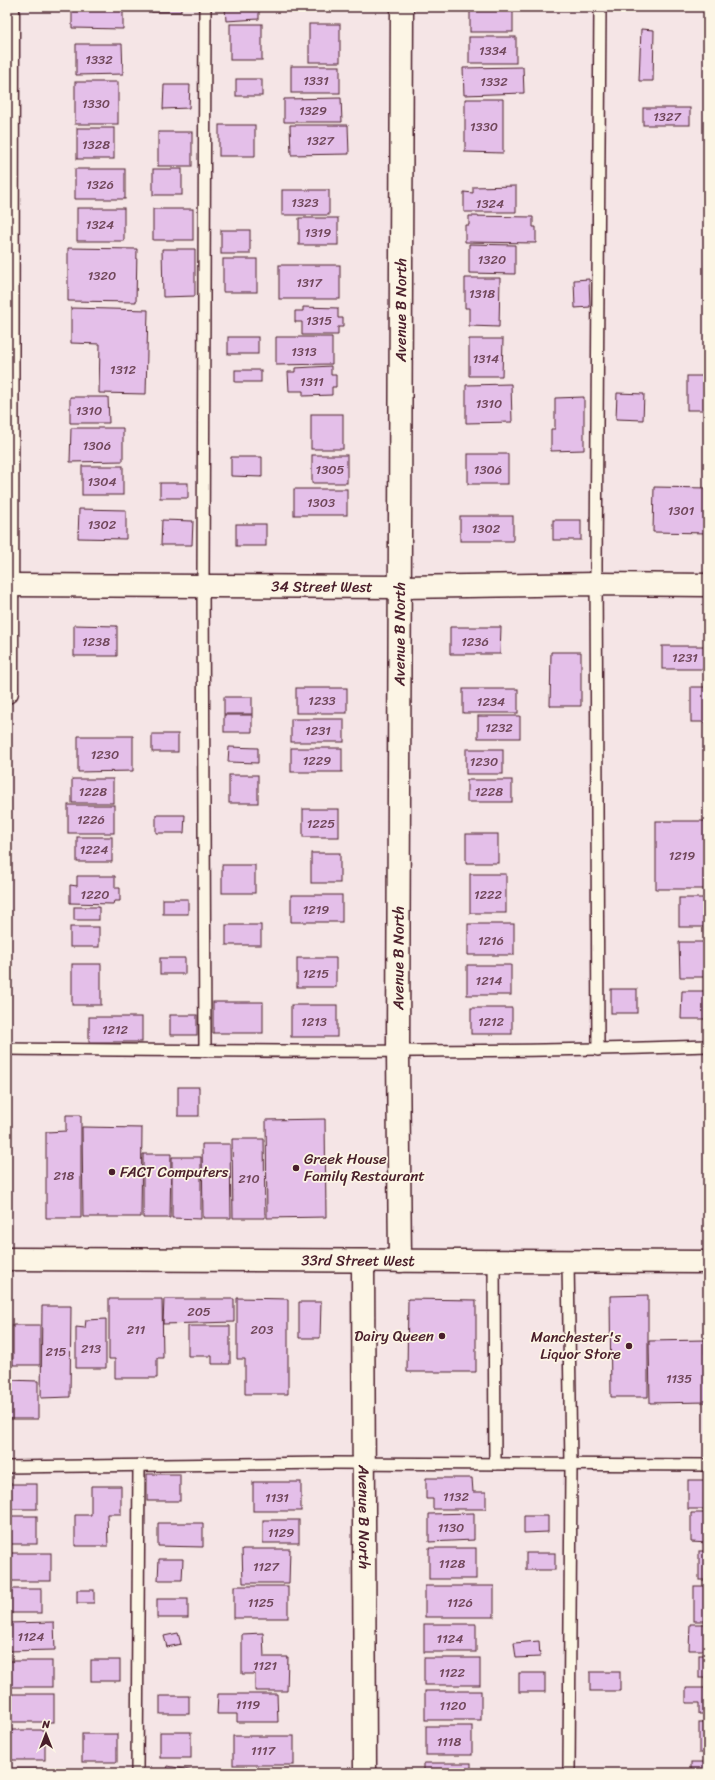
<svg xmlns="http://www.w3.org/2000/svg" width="715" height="1780" font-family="Sriracha,sans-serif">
<rect width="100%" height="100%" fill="#f5e5e6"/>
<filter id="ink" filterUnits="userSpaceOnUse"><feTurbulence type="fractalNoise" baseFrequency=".025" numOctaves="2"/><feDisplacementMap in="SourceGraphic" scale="8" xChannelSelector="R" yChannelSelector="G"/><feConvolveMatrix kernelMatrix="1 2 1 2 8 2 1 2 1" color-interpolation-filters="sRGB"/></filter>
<g filter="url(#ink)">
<g fill="#e4bfe9" stroke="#4a1f2b">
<polygon points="72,7 123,7 123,29 72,28"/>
<rect x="152" y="7" width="29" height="5"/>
<polygon points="225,7 259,7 259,19 226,21"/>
<rect x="470" y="7" width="43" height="25"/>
<rect x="230" y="24" width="32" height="36"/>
<rect x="309" y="24" width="31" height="38"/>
<polygon points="641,29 654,30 653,81 639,81"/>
<rect x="469" y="37" width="47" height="26"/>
<polygon points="76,44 122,44 123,74 76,75"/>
<rect x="291" y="66" width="49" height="27"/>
<polygon points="523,67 524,93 464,95 463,68"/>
<rect x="236" y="79" width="26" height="17"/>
<rect x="75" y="82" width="43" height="42"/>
<polygon points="164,85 190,85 189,108 163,109"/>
<polygon points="341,98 342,122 284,122 284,99"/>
<polygon points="465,99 503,99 503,153 465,152"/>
<rect x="643" y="108" width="47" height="17"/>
<rect x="219" y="125" width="36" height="31"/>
<polygon points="290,125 348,125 349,154 291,155"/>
<rect x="77" y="128" width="37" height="31"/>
<rect x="158" y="132" width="34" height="34"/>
<rect x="75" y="169" width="50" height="30"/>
<rect x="153" y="169" width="29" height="26"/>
<polygon points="516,186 516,212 464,212 464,192 473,193 473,187"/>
<rect x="282" y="190" width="47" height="25"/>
<rect x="77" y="208" width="47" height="33"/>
<rect x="153" y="209" width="40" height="31"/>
<polygon points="469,216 533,217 533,227 536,227 536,243 465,242 465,225 469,225"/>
<rect x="299" y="218" width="39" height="27"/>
<rect x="221" y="230" width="29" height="24"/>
<polygon points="469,244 515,245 515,274 469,273"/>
<polygon points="68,248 137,249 136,302 68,301"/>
<polygon points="162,249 195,249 195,296 163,297"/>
<rect x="223" y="259" width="34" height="33"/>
<rect x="279" y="265" width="61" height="34"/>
<polygon points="465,278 500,278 499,327 469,326 469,308 465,308"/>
<polygon points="589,279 590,307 575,308 574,280"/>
<polygon points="303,307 338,308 338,318 343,318 343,327 338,327 338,335 302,335 302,322 295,322 295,311 303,311"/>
<polygon points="71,308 148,310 146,394 99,393 100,344 71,343"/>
<rect x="228" y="337" width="30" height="17"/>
<polygon points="276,337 332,337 332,364 276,365"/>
<polygon points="469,339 503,339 502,376 469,376"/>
<polygon points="331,366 331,375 336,375 336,387 332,387 332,395 303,396 303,391 289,391 288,372 295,372 295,368"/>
<rect x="235" y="370" width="26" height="12"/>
<rect x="687" y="376" width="21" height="34"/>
<polygon points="511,384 512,422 466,423 466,385"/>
<polygon points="617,393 644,394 643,420 616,419"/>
<polygon points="70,397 108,397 109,423 70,423"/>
<polygon points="584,397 584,450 551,451 551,429 555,429 555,398"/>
<rect x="311" y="414" width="32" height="35"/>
<polygon points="71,428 123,428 123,461 70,462"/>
<rect x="468" y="454" width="40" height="30"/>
<rect x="312" y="455" width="35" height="28"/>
<polygon points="231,457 262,457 262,477 231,476"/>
<rect x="82" y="466" width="41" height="29"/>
<rect x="160" y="483" width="28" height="15"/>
<polygon points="654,487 708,488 708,533 653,532"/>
<rect x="294" y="489" width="53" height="26"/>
<polygon points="79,509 126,510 126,539 78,538"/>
<rect x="460" y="516" width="53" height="25"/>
<polygon points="162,520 193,521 192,545 161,545"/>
<rect x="553" y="520" width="28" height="20"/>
<rect x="236" y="524" width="30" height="22"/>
<polygon points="74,625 117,626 117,656 74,656"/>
<polygon points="450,627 501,627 500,654 450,654"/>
<rect x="662" y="646" width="46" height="23"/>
<polygon points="551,652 581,652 581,706 550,706"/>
<rect x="691" y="687" width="17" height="35"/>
<rect x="296" y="688" width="51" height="25"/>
<rect x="463" y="689" width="55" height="24"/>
<rect x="224" y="697" width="28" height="17"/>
<rect x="224" y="715" width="28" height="17"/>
<rect x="478" y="716" width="42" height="22"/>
<rect x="291" y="719" width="53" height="23"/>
<rect x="152" y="734" width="26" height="18"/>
<polygon points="78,736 133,736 133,771 78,772"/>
<polygon points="229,747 258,748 258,763 228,762"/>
<rect x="291" y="748" width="51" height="24"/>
<rect x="466" y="749" width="37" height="25"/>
<rect x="229" y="775" width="29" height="28"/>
<rect x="72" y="779" width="41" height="24"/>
<rect x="467" y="780" width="45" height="22"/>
<rect x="68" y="805" width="46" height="28"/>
<rect x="303" y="809" width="36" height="28"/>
<polygon points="156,815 185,815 184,833 156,833"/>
<rect x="656" y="821" width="52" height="68"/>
<rect x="466" y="834" width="32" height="29"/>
<rect x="77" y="837" width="35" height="25"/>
<rect x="311" y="853" width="29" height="30"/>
<rect x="222" y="865" width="33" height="28"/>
<rect x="470" y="874" width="36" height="39"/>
<polygon points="77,876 115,876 115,888 120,888 120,901 114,901 113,904 70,903 70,885 77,886"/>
<rect x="291" y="895" width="51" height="27"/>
<rect x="679" y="898" width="29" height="29"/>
<rect x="163" y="899" width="25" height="15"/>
<rect x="74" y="907" width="25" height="13"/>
<rect x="468" y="924" width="46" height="31"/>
<rect x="226" y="925" width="35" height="20"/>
<rect x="70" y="927" width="29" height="20"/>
<polygon points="679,942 708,942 708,977 680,977"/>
<rect x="160" y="958" width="25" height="16"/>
<rect x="297" y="958" width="39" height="29"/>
<rect x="72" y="964" width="29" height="41"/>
<rect x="467" y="965" width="44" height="30"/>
<rect x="611" y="989" width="26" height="24"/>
<polygon points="682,991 708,991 708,1019 681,1019"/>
<rect x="213" y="1002" width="50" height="31"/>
<rect x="291" y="1005" width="46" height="32"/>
<rect x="471" y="1008" width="41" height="26"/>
<rect x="170" y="1015" width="27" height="20"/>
<rect x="89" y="1017" width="53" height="25"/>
<rect x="178" y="1087" width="21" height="29"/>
<polygon points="66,1115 81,1115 81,1218 46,1218 46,1132 66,1131"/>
<polygon points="325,1119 326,1217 267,1218 266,1120"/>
<polygon points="82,1127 142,1128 141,1217 83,1217"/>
<polygon points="232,1139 264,1139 265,1218 233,1218"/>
<polygon points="202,1144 230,1144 231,1218 203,1218"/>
<polygon points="143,1154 171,1154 170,1218 143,1218"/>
<polygon points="172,1157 201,1157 201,1219 172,1218"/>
<polygon points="648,1295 648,1397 611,1397 610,1296"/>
<polygon points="237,1298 288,1299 288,1394 245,1394 245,1359 237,1359"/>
<polygon points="109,1299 162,1299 163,1358 157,1358 157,1378 115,1378 115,1359 109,1359"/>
<polygon points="164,1299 234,1299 234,1322 163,1324"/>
<polygon points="408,1299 476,1300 476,1372 407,1372"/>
<polygon points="299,1302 321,1302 320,1338 299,1338"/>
<polygon points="42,1306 71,1306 70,1397 41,1398"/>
<polygon points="106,1319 106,1368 76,1368 76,1327 85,1328 86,1320"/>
<rect x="13" y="1325" width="27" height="40"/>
<polygon points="188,1326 230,1326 230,1364 212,1364 212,1356 188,1356"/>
<polygon points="705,1340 705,1354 708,1354 708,1402 650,1403 649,1341"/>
<polygon points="7,1380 38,1381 38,1419 8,1419"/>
<rect x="147" y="1474" width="33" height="27"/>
<polygon points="426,1478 472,1478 473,1492 486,1492 486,1509 433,1509 433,1499 426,1499"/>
<rect x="688" y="1480" width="20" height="29"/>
<rect x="253" y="1482" width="48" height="29"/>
<rect x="7" y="1484" width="30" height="25"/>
<polygon points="91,1486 121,1486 121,1514 107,1514 108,1546 75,1546 75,1515 91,1515"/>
<polygon points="474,1513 474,1540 429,1542 429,1514"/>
<polygon points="691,1513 708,1513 708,1543 691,1542"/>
<rect x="7" y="1516" width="30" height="28"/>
<polygon points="524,1516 548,1516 548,1532 524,1533"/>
<rect x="263" y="1520" width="36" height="23"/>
<polygon points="158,1523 203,1523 203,1547 158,1546"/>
<rect x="429" y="1548" width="47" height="31"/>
<polygon points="242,1549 290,1549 289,1583 243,1583"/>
<rect x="699" y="1551" width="9" height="29"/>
<rect x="7" y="1553" width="44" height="28"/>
<rect x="526" y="1553" width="29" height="17"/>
<polygon points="159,1559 183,1559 182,1580 158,1580"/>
<rect x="234" y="1586" width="54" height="32"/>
<rect x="425" y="1586" width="69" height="31"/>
<rect x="694" y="1586" width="14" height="35"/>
<rect x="7" y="1589" width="34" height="24"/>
<rect x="77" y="1590" width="17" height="13"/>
<rect x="157" y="1599" width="31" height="19"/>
<polygon points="54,1622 55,1650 7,1651 7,1623"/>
<rect x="424" y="1624" width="52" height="28"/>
<polygon points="690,1624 708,1624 708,1650 689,1650"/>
<polygon points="178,1633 181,1644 167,1647 164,1636"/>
<polygon points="263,1633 264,1657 288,1657 287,1691 255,1691 255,1674 242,1674 242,1634"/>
<polygon points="539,1641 540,1657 516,1658 514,1643"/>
<rect x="699" y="1655" width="9" height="23"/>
<rect x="424" y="1658" width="56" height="27"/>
<rect x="91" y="1660" width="29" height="21"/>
<rect x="7" y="1661" width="45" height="26"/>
<rect x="590" y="1672" width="30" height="19"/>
<rect x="519" y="1673" width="26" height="19"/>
<polygon points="686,1688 708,1688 708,1714 699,1714 699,1703 686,1703"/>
<rect x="425" y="1691" width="56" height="29"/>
<rect x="7" y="1694" width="47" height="28"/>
<polygon points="218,1694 277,1694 278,1722 237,1722 237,1714 217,1714"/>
<rect x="160" y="1696" width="29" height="18"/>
<rect x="699" y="1723" width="9" height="30"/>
<rect x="426" y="1726" width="46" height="29"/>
<rect x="7" y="1730" width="38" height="30"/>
<rect x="160" y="1732" width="31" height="26"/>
<rect x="82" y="1734" width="35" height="28"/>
<rect x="233" y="1736" width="61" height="29"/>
<rect x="691" y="1762" width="17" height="11"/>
<rect x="424" y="1763" width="47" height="10"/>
<polygon points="168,1766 194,1771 194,1773 166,1773"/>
<polygon points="520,1768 536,1771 535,1773 519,1773"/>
<rect x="7" y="1769" width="56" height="4"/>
</g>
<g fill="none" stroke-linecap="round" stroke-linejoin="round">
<defs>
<g id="service">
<polyline points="205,7 203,585 205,1051"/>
<path d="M 7,1049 C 241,1051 474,1054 708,1046"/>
<polyline points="598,1050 596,565 600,7"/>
<polyline points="494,1260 495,1464"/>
<polyline points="568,1261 571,1465 569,1773"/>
<polyline points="7,1467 331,1463 708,1465"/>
<polyline points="137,1773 139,1465"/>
</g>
<g id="minor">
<path id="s1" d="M 7,585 L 401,587 L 596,584 L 708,585"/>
<polyline points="7,692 8,7"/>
<path id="s2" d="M 363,1261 L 365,1773"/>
<path id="s3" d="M 400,1261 L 398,1052 L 402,7"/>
</g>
<g id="secondary">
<path id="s4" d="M 7,1259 L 708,1262"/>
</g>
</defs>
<use href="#service" stroke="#4a1f2b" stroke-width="14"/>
<use href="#minor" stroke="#4a1f2b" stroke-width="25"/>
<use href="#secondary" stroke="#4a1f2b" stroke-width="25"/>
<use href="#service" stroke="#fcf5e5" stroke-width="11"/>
<use href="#minor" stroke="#fcf5e5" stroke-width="22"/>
<use href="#secondary" stroke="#fcf5e5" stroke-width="22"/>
</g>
</g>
<g fill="#4a1f2b" stroke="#fcf5e5" stroke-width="1.5">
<circle cx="296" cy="1168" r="4"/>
<circle cx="112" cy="1172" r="4"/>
<circle cx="442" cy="1336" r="4"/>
<circle cx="629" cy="1346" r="4"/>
</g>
<g text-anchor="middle" stroke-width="3.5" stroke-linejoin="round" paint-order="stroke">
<g font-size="13" fill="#70475a">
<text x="493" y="55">1334</text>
<text x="99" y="64">1332</text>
<text x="316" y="85">1331</text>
<text x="494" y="86">1332</text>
<text x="96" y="108">1330</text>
<text x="313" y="115">1329</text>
<text x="667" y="121">1327</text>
<text x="484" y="131">1330</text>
<text x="320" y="145">1327</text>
<text x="96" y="149">1328</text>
<text x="100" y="189">1326</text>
<text x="305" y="207">1323</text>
<text x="490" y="208">1324</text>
<text x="100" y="229">1324</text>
<text x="318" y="237">1319</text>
<text x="492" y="264">1320</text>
<text x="102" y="280">1320</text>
<text x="309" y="287">1317</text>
<text x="482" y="298">1318</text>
<text x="319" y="325">1315</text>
<text x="304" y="356">1313</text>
<text x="486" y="363">1314</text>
<text x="123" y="374">1312</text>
<text x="312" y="386">1311</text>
<text x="489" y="408">1310</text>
<text x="89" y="415">1310</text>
<text x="97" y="450">1306</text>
<text x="330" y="474">1305</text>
<text x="488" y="474">1306</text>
<text x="102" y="486">1304</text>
<text x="321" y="507">1303</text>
<text x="681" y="515">1301</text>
<text x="102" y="529">1302</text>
<text x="486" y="533">1302</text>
<text x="96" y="646">1238</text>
<text x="475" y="646">1236</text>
<text x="685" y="662">1231</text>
<text x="322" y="705">1233</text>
<text x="491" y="706">1234</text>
<text x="499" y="732">1232</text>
<text x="318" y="735">1231</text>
<text x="105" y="759">1230</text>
<text x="317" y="765">1229</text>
<text x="484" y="766">1230</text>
<text x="93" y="796">1228</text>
<text x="489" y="796">1228</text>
<text x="91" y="824">1226</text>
<text x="321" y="828">1225</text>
<text x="94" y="854">1224</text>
<text x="682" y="860">1219</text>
<text x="95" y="899">1220</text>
<text x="488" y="899">1222</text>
<text x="316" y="914">1219</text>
<text x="491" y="945">1216</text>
<text x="316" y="978">1215</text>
<text x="489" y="985">1214</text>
<text x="314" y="1026">1213</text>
<text x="491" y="1026">1212</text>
<text x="115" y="1034">1212</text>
<text x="64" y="1180">218</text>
<text x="249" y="1183">210</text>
<text x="199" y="1316">205</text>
<text x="136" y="1334">211</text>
<text x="262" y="1334">203</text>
<text x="91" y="1353">213</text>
<text x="56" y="1356">215</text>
<text x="679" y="1383">1135</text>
<text x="456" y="1501">1132</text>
<text x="277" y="1502">1131</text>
<text x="451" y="1532">1130</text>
<text x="281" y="1537">1129</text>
<text x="452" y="1568">1128</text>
<text x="266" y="1571">1127</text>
<text x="261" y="1607">1125</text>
<text x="460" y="1607">1126</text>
<text x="31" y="1641">1124</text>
<text x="450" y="1643">1124</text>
<text x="265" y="1670">1121</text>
<text x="452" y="1677">1122</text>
<text x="248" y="1709">1119</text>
<text x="453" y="1710">1120</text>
<text x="449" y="1746">1118</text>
<text x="263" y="1755">1117</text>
</g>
<g font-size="15" fill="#4a1f2b" stroke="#fcf5e5">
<text dy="5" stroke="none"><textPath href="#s3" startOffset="951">Avenue B North</textPath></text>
<text dy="5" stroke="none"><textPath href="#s1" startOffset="315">34 Street West</textPath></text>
<text dy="5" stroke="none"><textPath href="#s3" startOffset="627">Avenue B North</textPath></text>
<text dy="5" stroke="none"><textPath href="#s3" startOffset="303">Avenue B North</textPath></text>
<text dy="5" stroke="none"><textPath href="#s4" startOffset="351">33rd Street West</textPath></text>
<text dy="5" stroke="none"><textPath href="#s2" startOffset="256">Avenue B North</textPath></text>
</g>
<g font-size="15" fill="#4a1f2b" stroke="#fcf5e5" text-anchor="start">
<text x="304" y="1164">Greek House<tspan x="304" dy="17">Family Restaurant</tspan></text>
<text x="120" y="1177">FACT Computers</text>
<text x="434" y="1341" text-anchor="end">Dairy Queen</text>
<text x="621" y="1342" text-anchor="end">Manchester's<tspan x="621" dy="17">Liquor Store</tspan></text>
</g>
</g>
<rect width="715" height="1780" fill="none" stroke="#fcf5e5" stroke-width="24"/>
<rect x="12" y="12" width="691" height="1756" fill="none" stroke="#4a1f2b" stroke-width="1.5" filter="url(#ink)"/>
<g transform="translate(46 1734)" stroke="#fcf5e5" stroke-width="3" paint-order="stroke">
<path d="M0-3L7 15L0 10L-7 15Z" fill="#4a1f2b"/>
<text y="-6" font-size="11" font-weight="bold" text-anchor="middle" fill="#4a1f2b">N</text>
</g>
</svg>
